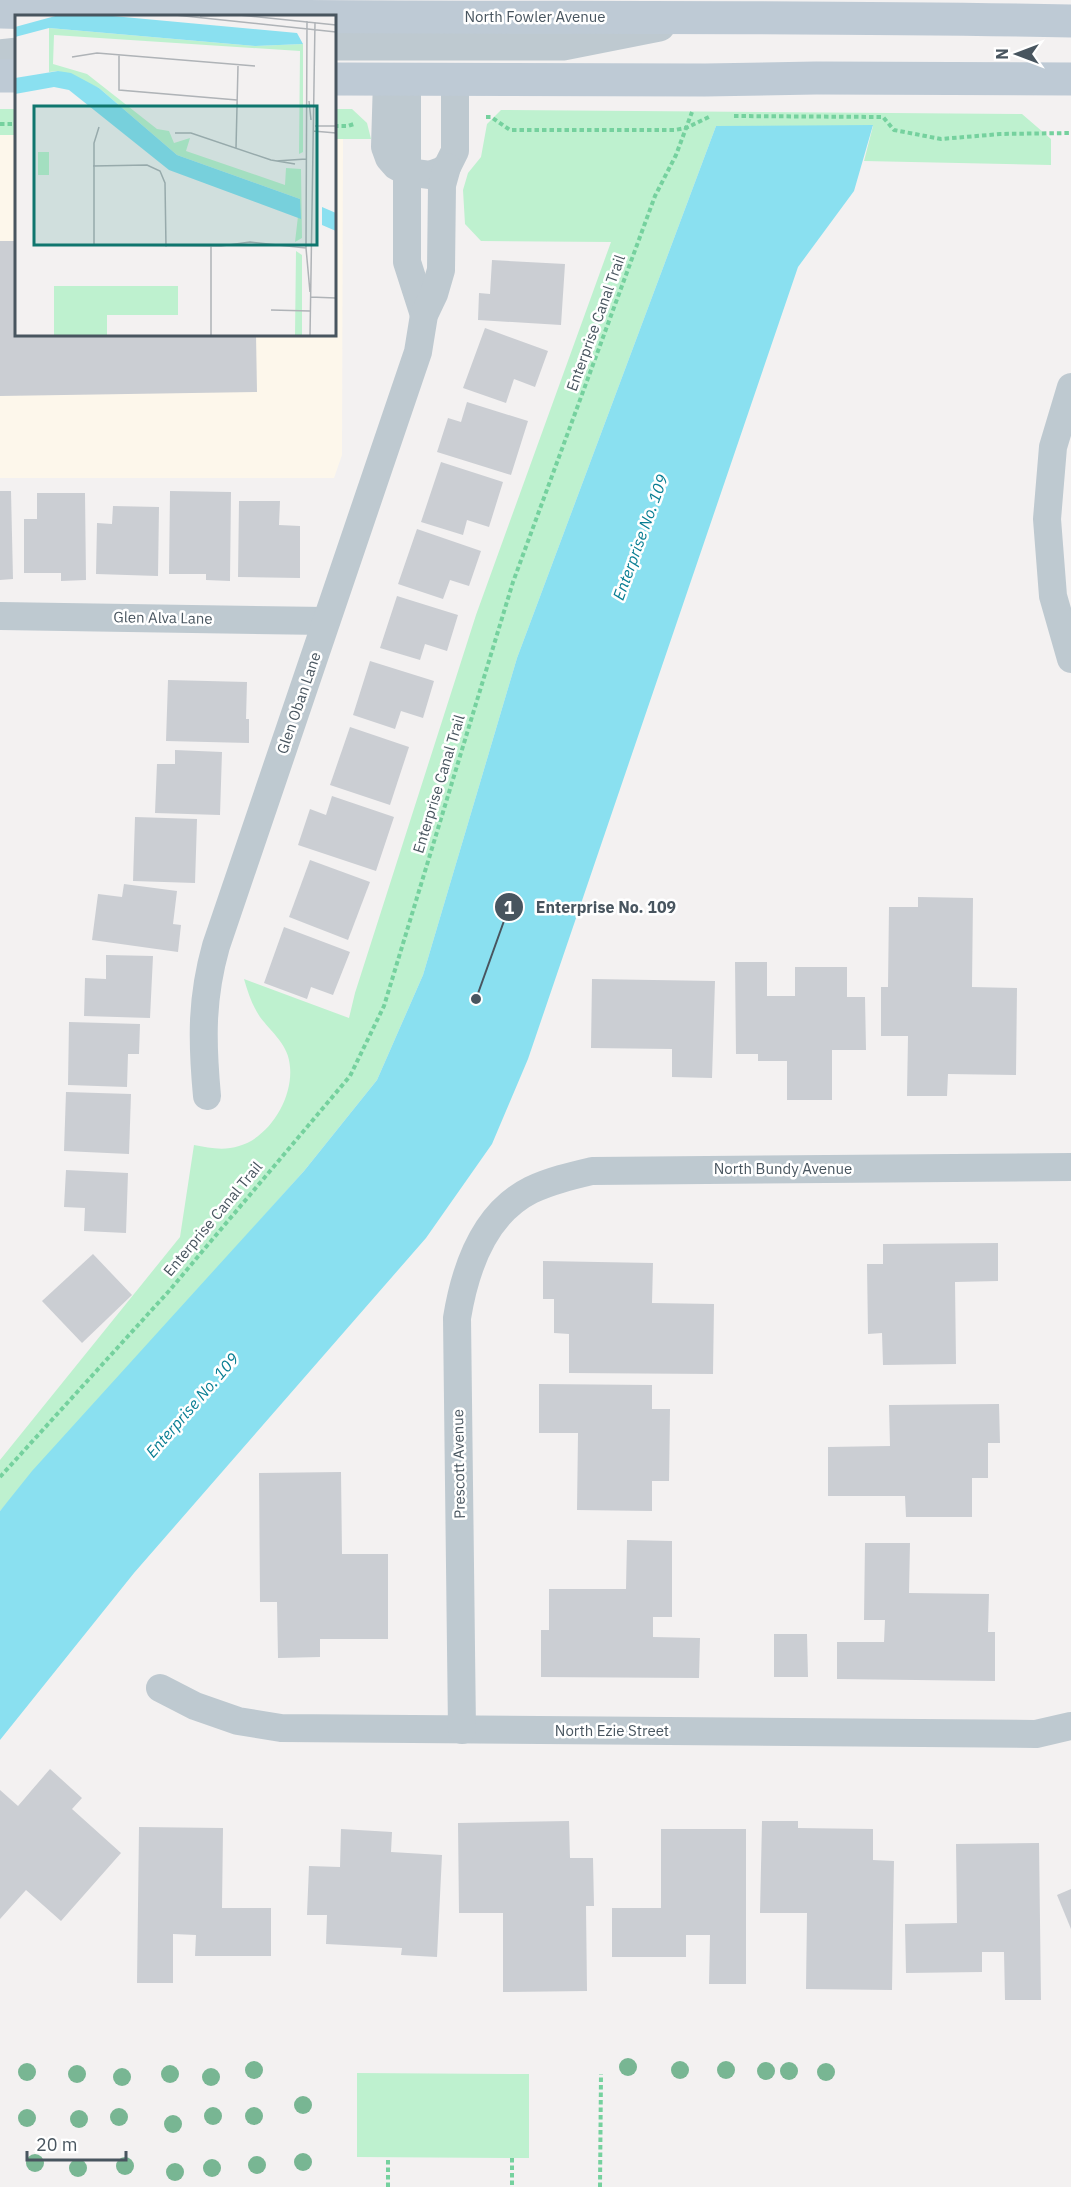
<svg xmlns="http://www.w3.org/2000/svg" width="1071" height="2187" font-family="'IBM Plex Sans',sans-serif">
<rect width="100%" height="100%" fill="#f3f1f1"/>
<polygon fill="#fdf7eb" points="0,135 16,135 16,334 334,334 334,138 343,138 342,455 334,478 0,478"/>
<g fill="#bef1cf">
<rect x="0" y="109" width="16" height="26"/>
<polygon points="335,109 352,109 367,123 371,139 335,139"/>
<path d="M 501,110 L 1022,114 L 1051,139 L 1051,165 L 864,161 L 873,126 L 716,126 L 517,658 L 423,975 L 377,1080 L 304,1171 L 0,1511 L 0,1460 L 180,1237 L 194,1145 C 209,1148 224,1151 239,1146 C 270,1137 293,1098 290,1067 C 289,1045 272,1033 260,1017 C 252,1005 248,993 244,979 L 349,1018 L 355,993 L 476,615 L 611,242 L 481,241 L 465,224 L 463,190 L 468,173 L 481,157 L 487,124 Z"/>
<polygon points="357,2073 529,2074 529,2158 357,2157"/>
</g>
<polygon fill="#8ae0f0" points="873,125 854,191 798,267 528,1059 492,1144 426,1238 134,1573 0,1740 0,1511 32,1471 304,1171 377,1080 423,975 517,658 716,126"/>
<g fill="#cbced3">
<polygon points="0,241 16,241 16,334 256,334 257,392 0,396"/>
<polygon points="492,260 565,264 561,325 478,320 479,293 490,294"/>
<polygon points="485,328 548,351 535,387 514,379 506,403 463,388"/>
<polygon points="467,402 528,421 511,475 437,452 448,418 461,422"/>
<polygon points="441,462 503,482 489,527 467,520 463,535 421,522"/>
<polygon points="0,491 11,491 13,579 0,580"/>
<polygon points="170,491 231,492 230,581 206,580 206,574 169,574"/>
<polygon points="37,493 85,493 86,580 61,581 61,573 24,573 24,519 37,519"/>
<polygon points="239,501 280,501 279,525 300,526 300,578 238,577"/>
<polygon points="113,506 159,507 158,576 96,574 97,523 112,524"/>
<polygon points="417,529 481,551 469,586 450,580 443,599 398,584"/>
<polygon points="397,596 458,615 447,651 425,644 420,660 380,648"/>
<polygon points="370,661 434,681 423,718 401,711 395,729 353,715"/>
<polygon points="168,680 247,682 246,719 249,719 249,743 166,741"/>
<polygon points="350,727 409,747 390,805 330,785"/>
<polygon points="175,750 222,752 220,815 155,813 157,764 175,764"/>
<polygon points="332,796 394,817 376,871 298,845 310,809 326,815"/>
<polygon points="135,817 197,819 195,883 133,881"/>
<polygon points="310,860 370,882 348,940 289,917"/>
<polygon points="124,884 177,891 173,924 181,925 178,952 92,940 98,894 122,897"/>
<polygon points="918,897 973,898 972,987 1017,988 1016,1075 948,1074 947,1096 907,1096 908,1036 881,1036 881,987 888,987 889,907 918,907"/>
<polygon points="284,927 350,952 333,995 311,987 307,999 264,983"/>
<polygon points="106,955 153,956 150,1018 84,1016 85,978 106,979"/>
<polygon points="735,962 767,962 767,996 795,996 795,967 847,967 847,997 865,997 866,1050 832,1050 832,1100 787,1100 787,1061 758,1061 758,1054 736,1054"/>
<polygon points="592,979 715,981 712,1078 672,1077 672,1049 591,1048"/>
<polygon points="69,1022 140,1024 139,1054 128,1054 127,1087 68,1085"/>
<polygon points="66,1092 131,1094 129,1154 64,1151"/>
<polygon points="66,1170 128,1173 126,1233 84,1231 85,1208 64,1207"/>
<polygon points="998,1243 998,1281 955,1282 956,1364 883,1365 882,1333 868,1334 867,1264 883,1264 883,1244"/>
<polygon points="93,1254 132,1295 82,1343 42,1301"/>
<polygon points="543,1261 653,1263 652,1303 714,1304 713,1374 569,1373 569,1334 554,1333 554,1299 543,1299"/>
<polygon points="539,1384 652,1385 652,1409 670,1409 669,1481 652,1481 652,1511 577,1510 578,1433 539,1433"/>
<polygon points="999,1404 1000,1443 988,1443 988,1478 972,1478 972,1517 906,1517 905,1496 828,1496 828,1447 890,1446 889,1405"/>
<polygon points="341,1472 342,1554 388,1554 388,1639 320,1639 320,1657 278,1658 277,1602 260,1602 259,1473"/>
<polygon points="627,1540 672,1541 672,1617 653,1617 653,1637 700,1638 699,1678 541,1677 541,1630 549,1630 549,1589 626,1589"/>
<polygon points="865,1543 910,1543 909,1593 989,1594 988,1632 995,1632 995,1681 837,1679 837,1642 884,1642 885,1620 864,1620"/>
<polygon points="774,1634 807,1634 808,1677 774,1677"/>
<polygon points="50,1769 82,1798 72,1809 121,1853 61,1921 26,1890 0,1919 0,1790 18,1806"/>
<polygon points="569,1821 570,1858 593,1858 594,1906 586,1906 587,1991 503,1992 503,1913 459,1913 458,1823"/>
<polygon points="762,1821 798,1821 798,1828 873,1829 873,1860 894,1861 892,1990 806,1989 807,1913 760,1913"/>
<polygon points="139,1827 223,1828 222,1908 271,1908 271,1956 195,1956 196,1935 173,1934 173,1983 137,1983"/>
<polygon points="341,1829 392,1832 391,1852 442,1855 437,1957 401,1955 402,1948 326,1944 327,1915 307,1915 309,1866 340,1867"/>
<polygon points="661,1829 746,1829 746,1984 709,1984 710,1935 686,1935 686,1957 612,1957 612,1908 661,1908"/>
<polygon points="1039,1843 1041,2000 1005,2000 1004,1952 982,1952 982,1972 906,1973 905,1924 957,1923 956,1844"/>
<polygon points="1071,1889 1071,1929 1057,1895"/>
</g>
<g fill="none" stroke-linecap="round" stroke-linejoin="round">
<g stroke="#75d19e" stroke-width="4" stroke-dasharray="4.5 3" stroke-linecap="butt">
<polyline points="734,116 883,117 894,130 941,139 1000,134 1071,133"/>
<polyline points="486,117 491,117 510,130 675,130 686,128 711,116"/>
<polyline points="0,124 16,124"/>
<polyline points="334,126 348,126 354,124"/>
<polyline points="0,1477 169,1291 350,1076 384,1006 513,582 655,196 676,155 692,112"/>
<polyline points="512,2158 512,2187"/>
<polyline points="388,2187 388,2157"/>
<polyline points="600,2187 601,2074"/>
</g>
<g stroke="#bec9d0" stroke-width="28">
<polyline points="387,80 385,147 389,158 396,166 407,172 430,175 441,171 447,167 455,151 455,79"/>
<polyline points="407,80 407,262 424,315"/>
<polyline points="1071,387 1053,447 1047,519 1053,596 1071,659"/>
<polyline points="0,616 326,621"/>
<path d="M 207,1096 C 202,1042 201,999 216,946 L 418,352 L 424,315 L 434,294 L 441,270 L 442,185 L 447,167"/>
<polyline points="160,1688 195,1706 238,1721 281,1728 1036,1734 1071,1726"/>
<path d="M 462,1730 L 457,1318 C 465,1269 483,1214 531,1190 C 550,1181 571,1176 592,1171 L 1071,1167"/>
</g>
<g stroke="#bec9d0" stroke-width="33">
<polyline points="334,44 563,44 659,25"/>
<polyline points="0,56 16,54"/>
</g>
<g stroke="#becad5" stroke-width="33">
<path d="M 0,12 C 357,21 714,14 1071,21"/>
<polyline points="0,76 16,76"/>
<polyline points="334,79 705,80 816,78 1071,79"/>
</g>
</g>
<g fill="#78b693">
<circle cx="628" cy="2067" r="9"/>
<circle cx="254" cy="2070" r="9"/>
<circle cx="680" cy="2070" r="9"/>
<circle cx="726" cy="2070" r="9"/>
<circle cx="766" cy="2071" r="9"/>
<circle cx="789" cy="2071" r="9"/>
<circle cx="27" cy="2072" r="9"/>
<circle cx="826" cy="2072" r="9"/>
<circle cx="77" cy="2074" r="9"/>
<circle cx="170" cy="2074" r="9"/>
<circle cx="122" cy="2077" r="9"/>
<circle cx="211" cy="2077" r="9"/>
<circle cx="303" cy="2105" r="9"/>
<circle cx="213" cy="2116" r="9"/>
<circle cx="254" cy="2116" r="9"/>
<circle cx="119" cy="2117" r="9"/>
<circle cx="27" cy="2118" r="9"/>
<circle cx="79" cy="2119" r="9"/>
<circle cx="173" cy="2124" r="9"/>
<circle cx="303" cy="2162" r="9"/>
<circle cx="35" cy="2163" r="9"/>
<circle cx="257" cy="2165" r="9"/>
<circle cx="125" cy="2166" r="9"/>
<circle cx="78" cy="2168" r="9"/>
<circle cx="212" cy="2168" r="9"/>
<circle cx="175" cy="2172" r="9"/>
</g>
<g text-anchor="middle" stroke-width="5" stroke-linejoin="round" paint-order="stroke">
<g font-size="15" fill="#48555f" stroke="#fff">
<text x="535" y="22">North Fowler Avenue</text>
<text transform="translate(596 323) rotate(-70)" y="5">Enterprise Canal Trail</text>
<text transform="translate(163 618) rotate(1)" y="5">Glen Alva Lane</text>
<text transform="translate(299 703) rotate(-71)" y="5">Glen Oban Lane</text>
<text transform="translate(439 784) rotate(-73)" y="5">Enterprise Canal Trail</text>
<text x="783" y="1174">North Bundy Avenue</text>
<text transform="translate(213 1219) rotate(-50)" y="5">Enterprise Canal Trail</text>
<text transform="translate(459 1464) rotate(-91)" y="5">Prescott Avenue</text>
<text x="612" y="1736">North Ezie Street</text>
</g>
<g font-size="16" font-style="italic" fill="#097e93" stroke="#fff">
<text transform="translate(640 537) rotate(-70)" y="6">Enterprise No. 109</text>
<text transform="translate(192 1405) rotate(-49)" y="6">Enterprise No. 109</text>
</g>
</g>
<g transform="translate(15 15)">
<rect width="321" height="321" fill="#f3f1f1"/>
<path d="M 34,13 L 240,31 L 288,29 L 288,137 L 284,139 L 285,36 L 39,20 L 38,49 L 72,59 L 142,114 L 154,116 L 159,128 L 175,123 L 171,136 L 270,170 L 271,153 L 286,154 L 287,223 L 280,227 L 285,184 L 162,140 L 84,73 L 43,56 L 34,57 ZM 23,137 L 34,137 L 34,160 L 23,160 ZM 281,236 L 287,240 L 287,320 L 280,321 ZM 39,271 L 163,271 L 163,300 L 92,300 L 92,321 L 39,321 Z" fill="#bef1cf"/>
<path d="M 44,0 L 87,0 L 282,18 L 288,29 L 240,31 L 34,13 L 0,22 L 0,12 ZM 43,56 L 56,58 L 84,73 L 162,140 L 285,184 L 286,204 L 154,155 L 54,75 L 39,72 L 0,79 L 0,63 ZM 307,192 L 321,198 L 321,216 L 307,210 Z" fill="#8ae0f0"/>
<path fill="none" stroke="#afb3b7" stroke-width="1.5" d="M 160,0 L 321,17M 224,0 L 321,10M 185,1 L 215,0M 292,6 L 291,233 L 295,277M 104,40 L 104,75 L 222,85M 57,42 L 82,38 L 240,51M 294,86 L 296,105M 300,111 L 321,111M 84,112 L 79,128 L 79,230 L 206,231 L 235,227 L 291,233M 298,116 L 321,118M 160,118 L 176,118 L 256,145 L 280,149M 221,133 L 223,51M 261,146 L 291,144M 78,151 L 132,150 L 145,156 L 150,168 L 151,232M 196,231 L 196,321M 295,282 L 321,283M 256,295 L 295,296M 295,321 L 300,7"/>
<path fill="#0f766e" fill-opacity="0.15" stroke="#0f766e" stroke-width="3" d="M 19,91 L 302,91 L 302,230 L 19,230 Z"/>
<rect width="321" height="321" fill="none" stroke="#48555f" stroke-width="3"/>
</g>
<path fill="none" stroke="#48555f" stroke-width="2" d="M476 999L509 907"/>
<g fill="#48555f" stroke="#fff" stroke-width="2">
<circle cx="476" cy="999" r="6"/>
<circle cx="509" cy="907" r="15"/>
</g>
<g font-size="18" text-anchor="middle" font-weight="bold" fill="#fff">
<text x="509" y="914">1</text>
</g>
<g font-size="16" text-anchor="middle" font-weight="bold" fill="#48555f" stroke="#fff" stroke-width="5" stroke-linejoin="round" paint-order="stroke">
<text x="606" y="913">Enterprise No. 109</text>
</g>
<g transform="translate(1017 54) rotate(270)" stroke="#ffffff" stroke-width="4.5" paint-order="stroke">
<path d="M0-4.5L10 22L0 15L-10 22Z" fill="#48555f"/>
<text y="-9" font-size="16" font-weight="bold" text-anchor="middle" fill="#48555f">N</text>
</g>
<path d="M27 2151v9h99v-9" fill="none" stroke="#48555f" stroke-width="3"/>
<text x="36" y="2151" font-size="18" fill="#48555f" stroke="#ffffff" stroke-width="4.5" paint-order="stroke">20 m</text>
</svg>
